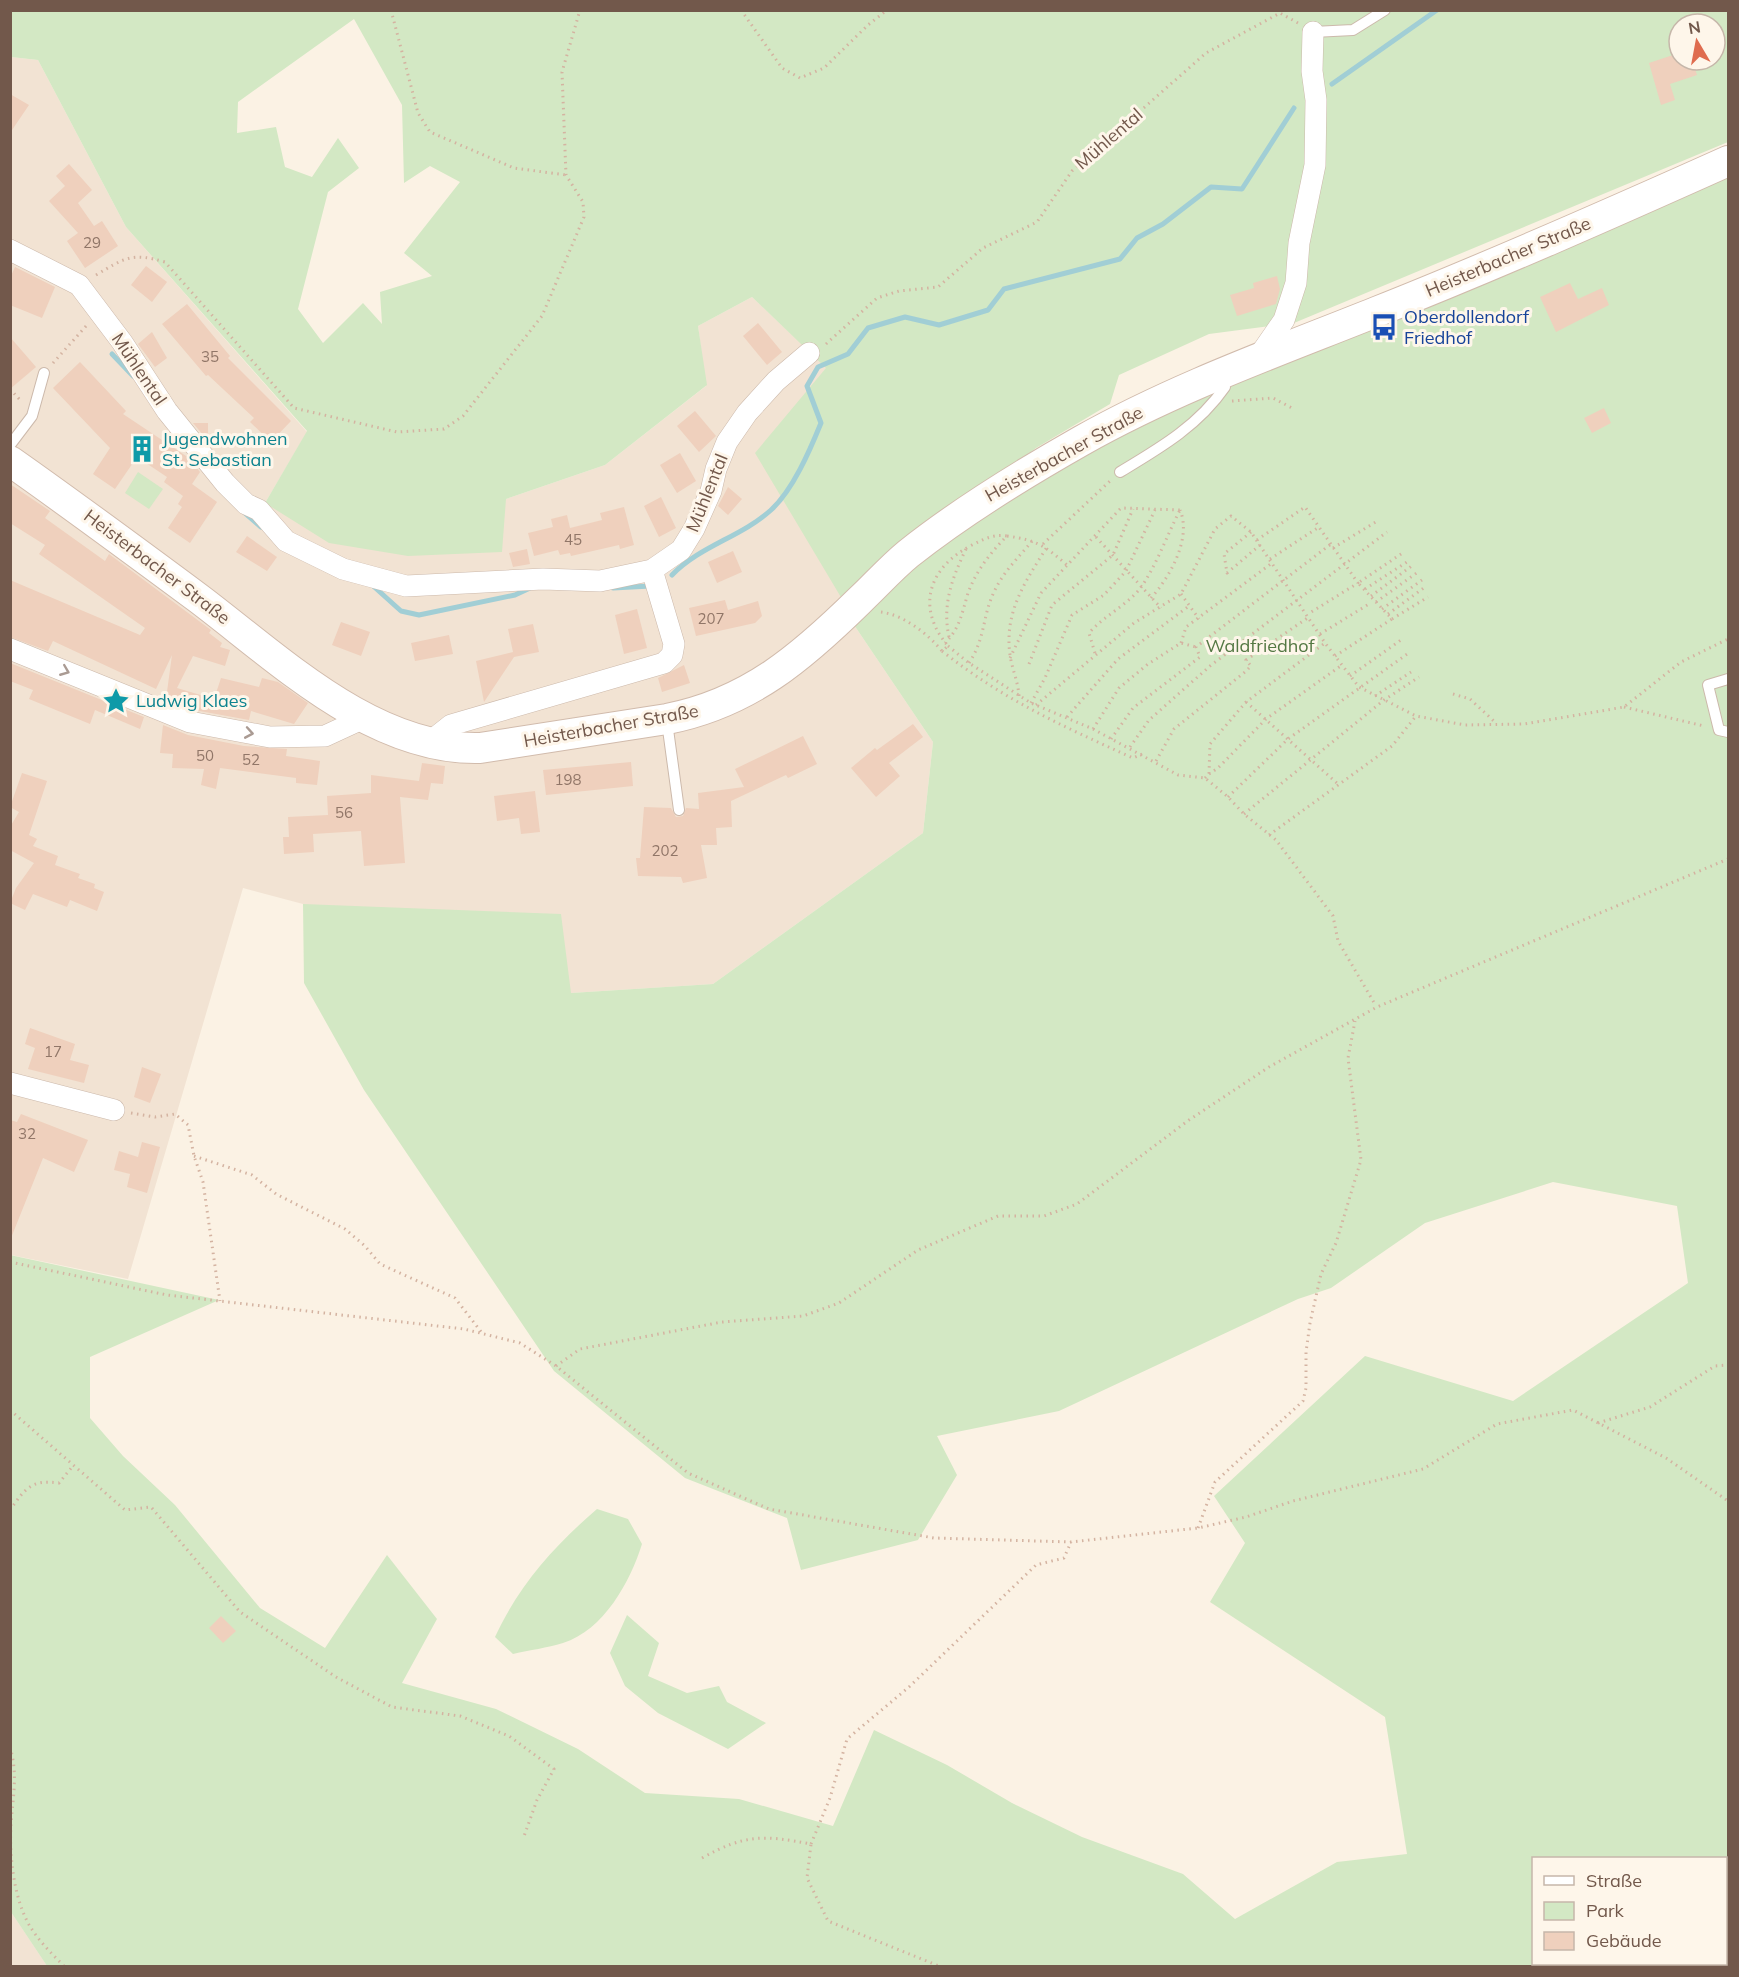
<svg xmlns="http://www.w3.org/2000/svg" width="1739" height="1977" font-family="Mulish,sans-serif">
<rect width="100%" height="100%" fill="#fbf2e4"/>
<g fill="#f2e3d3">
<polygon points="11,57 38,60 126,227 307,432 265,503 506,499 605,465 706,386 698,326 752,297 827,368 842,598 848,616 933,742 923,833 713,984 571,993 303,904 243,888 128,1279 11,1255"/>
<polygon points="11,1912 47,1966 11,1966"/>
</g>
<g fill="#d3e8c4" fill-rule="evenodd">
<path d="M 11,10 L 1728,11 L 1728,142 L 1294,323 L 1209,334 L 1119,375 L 1110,404 L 1036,448 L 842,599 L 755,453 L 826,368 L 752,297 L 698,326 L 707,385 L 605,465 L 506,499 L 502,552 L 408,556 L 329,543 L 265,503 L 307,431 L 126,227 L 38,60 L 11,57 ZM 354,19 L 402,105 L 404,183 L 430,166 L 460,182 L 404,253 L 432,276 L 380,292 L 382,324 L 363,303 L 323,343 L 298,309 L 328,192 L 359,168 L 338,138 L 312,177 L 285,167 L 276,127 L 237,133 L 238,102 ZM 1679,24 L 1715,24 L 1715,60 L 1679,60 Z"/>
<path d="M 1728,176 L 1728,1966 L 47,1966 L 11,1912 L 10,1255 L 219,1300 L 90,1357 L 90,1418 L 123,1456 L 175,1505 L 260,1608 L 325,1648 L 387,1555 L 437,1619 L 402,1683 L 496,1709 L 578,1749 L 645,1793 L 739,1799 L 833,1826 L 874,1730 L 947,1765 L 1012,1803 L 1082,1837 L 1183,1874 L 1235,1919 L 1337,1862 L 1407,1854 L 1385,1717 L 1210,1602 L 1245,1543 L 1214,1496 L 1365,1356 L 1513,1401 L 1688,1283 L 1677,1206 L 1553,1182 L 1425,1223 L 1331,1288 L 1298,1299 L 1059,1411 L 937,1436 L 957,1475 L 918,1540 L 801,1570 L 787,1518 L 685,1478 L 554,1371 L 364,1090 L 304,983 L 303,904 L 561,914 L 571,993 L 713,984 L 923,833 L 933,742 L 848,616 L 909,560 L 1139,417 ZM 1534,1858 L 1726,1858 L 1726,1964 L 1534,1964 Z"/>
<polygon points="138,472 163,489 149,509 125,493"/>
<path d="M 597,1509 L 628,1519 L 642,1544 C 630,1582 604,1630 563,1643 C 547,1648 530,1650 513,1654 L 495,1637 C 519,1585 554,1546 597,1509 Z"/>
<polygon points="627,1615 659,1643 648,1676 687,1693 719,1686 727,1702 766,1723 728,1749 658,1713 625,1686 610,1653"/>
</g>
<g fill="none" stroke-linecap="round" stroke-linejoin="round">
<g stroke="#a1ced5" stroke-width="5">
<polyline points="1332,84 1437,10"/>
<polyline points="112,354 133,376"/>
<polyline points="245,513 261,527"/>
<path d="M 672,575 C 700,546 741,537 771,510 C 793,490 810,450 821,423 L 807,386 L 818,367 L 848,354 L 868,328 L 905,317 L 939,325 L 988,310 L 1004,289 L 1120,259 L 1137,238 L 1163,224 L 1211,187 L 1242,189 L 1294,108"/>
<polyline points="371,584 401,611 419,615 515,595 530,588"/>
<polyline points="613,588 651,586"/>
</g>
</g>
<g fill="#efd0bd">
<polygon points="1679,53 1679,60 1692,60 1697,75 1670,84 1675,100 1661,105 1649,63"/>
<polygon points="10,94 29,105 10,133"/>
<polygon points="69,164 92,190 78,203 94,226 102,221 118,246 85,268 67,241 78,233 49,201 65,186 56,176"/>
<polygon points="146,266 167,282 152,302 131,285"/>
<polygon points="15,267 55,287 42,318 10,305 10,278"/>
<polygon points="1277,276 1280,289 1276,304 1237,316 1230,295 1254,288 1253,283"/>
<polygon points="1570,283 1578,299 1602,288 1609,305 1556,332 1540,297"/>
<polygon points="187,304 230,356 228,358 291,421 271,442 250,422 254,418 208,375 206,376 162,324"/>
<polygon points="758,323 782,352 767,365 743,336"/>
<polygon points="152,332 167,358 155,367 138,344"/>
<polygon points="10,337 36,367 10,389"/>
<polygon points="80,362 126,411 123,414 189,458 200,472 192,484 217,502 190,543 168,528 182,507 178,504 183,496 164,482 167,477 137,457 115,489 93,474 110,448 53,388"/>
<polygon points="1604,408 1611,423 1592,433 1584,418"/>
<polygon points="695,411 716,436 699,452 677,426"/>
<polygon points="193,423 208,423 208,441"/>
<polygon points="680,453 696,481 677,493 660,465"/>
<polygon points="10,484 50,511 45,518 105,561 109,554 211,630 209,633 222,643 220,647 230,650 225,666 193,656 177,688 214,699 221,678 259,687 262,678 278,682 308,703 294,724 251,711 249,720 194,710 166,699 172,655 156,689 53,641 48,651 10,637 10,580 140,635 145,628 39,554 45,545 10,523"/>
<polygon points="728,487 742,499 728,515 718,506"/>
<polygon points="661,497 676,528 659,537 644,506"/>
<polygon points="624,507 634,545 620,549 619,545 571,556 570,553 560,555 558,550 534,556 528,533 553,527 551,519 567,515 570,528 602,520 600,513"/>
<polygon points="247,536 277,557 267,571 236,552"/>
<polygon points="527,549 530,564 513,567 509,553"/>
<polygon points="733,551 742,572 717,583 708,562"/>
<polygon points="725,600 728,610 758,601 762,616 755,623 696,636 689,608"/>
<polygon points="637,609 647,648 624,654 615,615"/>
<polygon points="341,622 370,632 361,656 332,645"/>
<polygon points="533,624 539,652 514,657 484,702 476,661 513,652 508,629"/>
<polygon points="449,635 453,654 415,661 411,643"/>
<polygon points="10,663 144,717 140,729 95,710 90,724 29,699 33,690 10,681"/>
<polygon points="684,665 690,683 662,692 658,678"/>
<polygon points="913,724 923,737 889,763 900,776 876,797 851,768 875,748 877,750"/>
<polygon points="163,725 188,735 244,746 287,749 286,756 320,761 317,785 296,783 296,778 220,768 216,789 201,785 204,769 172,768 173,754 160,753"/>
<polygon points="803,736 817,764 788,778 786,775 731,801 732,827 716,828 717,845 701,845 707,878 683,883 681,877 638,876 636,858 640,858 644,807 671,808 676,817 683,816 686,808 699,809 698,793 744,787 735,769"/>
<polygon points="631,762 633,786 546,795 543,770"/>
<polygon points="422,763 445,766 443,784 431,783 428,800 400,797 405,863 364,866 361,831 313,834 314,852 284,854 283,837 289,837 288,817 328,815 327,796 371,793 371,775 419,781"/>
<polygon points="22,773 47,781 29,835 37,839 33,846 58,856 55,865 80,874 78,878 95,884 94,888 104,892 97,911 70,900 67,907 33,894 25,910 10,903 16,888 34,863 10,850 10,827 19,812 10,807"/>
<polygon points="535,791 540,832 521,834 519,818 497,821 494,796"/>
<polygon points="30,1028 75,1044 70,1060 89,1065 84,1083 28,1069 35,1048 25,1044"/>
<polygon points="142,1067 161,1074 150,1103 134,1097"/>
<polygon points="21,1114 88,1140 74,1172 43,1158 11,1238 10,1120 17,1122"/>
<polygon points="142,1142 160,1147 147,1193 127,1187 130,1174 114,1170 119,1151 138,1157"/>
<polygon points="221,1616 236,1631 223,1643 209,1628"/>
</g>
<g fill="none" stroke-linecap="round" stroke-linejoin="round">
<defs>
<g id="lane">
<polyline points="1313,32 1353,30 1385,10"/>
<polyline points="10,445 32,416 44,373"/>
<path d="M 1120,472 C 1160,448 1198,426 1225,387 L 1223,377"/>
<polyline points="1728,679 1708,685 1719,730 1728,732"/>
<polyline points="667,722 679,810"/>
</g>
<g id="street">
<polyline points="10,250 79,285 122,342 167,411 225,483 246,504 259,510 286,541 343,569 406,586 543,579 600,581 652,570 681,550 694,529 711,491 716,469 727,442 747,413 776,381 809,353"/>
<polyline points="1259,356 1284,320 1296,283 1299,243 1315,165 1316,100 1312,71 1313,32"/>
<polyline points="10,649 190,722 270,737 325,736 364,718"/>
<polyline points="427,744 451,725 664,663 672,655 674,644 652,570"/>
<polyline points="10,1083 114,1110"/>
</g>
<path id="secondary" d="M 10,461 C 74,506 136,552 198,598 C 279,659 373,751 480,748 L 667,719 C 749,703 802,657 860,600 C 876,585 891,568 908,554 C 962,511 1021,475 1081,441 C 1175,388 1276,352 1376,312 C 1495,265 1612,213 1728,161"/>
</defs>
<use href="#lane" stroke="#ccb9ab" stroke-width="12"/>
<use href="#street" stroke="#ccb9ab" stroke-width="22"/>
<use href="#secondary" stroke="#d1bbac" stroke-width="32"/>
<g stroke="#d4b3a1" stroke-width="3" stroke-dasharray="1.5 4.5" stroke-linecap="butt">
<polyline points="391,10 418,113 430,132 514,168 566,175"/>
<polyline points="741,10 782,68 800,78 824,68 868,25 887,10"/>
<path d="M 96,275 C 125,258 131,252 165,262 L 294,408 L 397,432 L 444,429 L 463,416 L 542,316 L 584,217 L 583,202 L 566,175 L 562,72 L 580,10"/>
<polyline points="826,344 877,298 899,291 938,287 983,248 1037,222 1072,171 1206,53 1280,13 1298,23"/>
<polyline points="53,363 87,325"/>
<polyline points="10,389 21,401"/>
<polyline points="1232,401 1273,398 1292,408"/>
<polyline points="1251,532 1224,554 1227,573 1260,545"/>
<path d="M 1007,536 C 1037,540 1045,546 1067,565"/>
<polyline points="1096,537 1161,608"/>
<polyline points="1257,540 1305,507 1358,583 1308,614"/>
<polyline points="1043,544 1110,481"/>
<polyline points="1333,548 1379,520"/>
<polyline points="1270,559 1319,527"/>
<polyline points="1365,589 1410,560"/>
<polyline points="1181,594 1199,619"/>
<polyline points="1371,596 1413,565"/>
<path d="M 1151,598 C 1170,577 1192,538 1180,510"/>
<polyline points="1376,602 1418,572"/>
<polyline points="1382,609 1422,580"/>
<path d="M 881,612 C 904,615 928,634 942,651 L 948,646 C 915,607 929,567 972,545 C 984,539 993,534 1007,536 C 991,552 976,571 968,593 C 962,613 960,628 945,643"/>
<polyline points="1388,614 1425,587"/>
<polyline points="1392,619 1428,597"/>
<polyline points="1320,634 1369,604"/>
<path d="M 949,637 C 942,605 952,578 966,549"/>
<polyline points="1181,643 1186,627 1272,563"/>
<polyline points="948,646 969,663 1031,703 1093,729 1178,775 1205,778 1228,797 1244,814 1276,840 1333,916 1338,941 1376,1006"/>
<path d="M 942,651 C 1004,700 1062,726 1133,758 L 1142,754"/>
<path d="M 1095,653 L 1089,633 C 1104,616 1124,607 1139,590 C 1155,569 1168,533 1180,510"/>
<polyline points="1335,656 1392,619 1358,583 1404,552"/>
<polyline points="1010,658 1041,593 1121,508 1180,510"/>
<path d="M 969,663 C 986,637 982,617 994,592 C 1003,572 1019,557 1033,540"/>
<polyline points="1029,664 1052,605 1113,555 1133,509"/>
<polyline points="1350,676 1401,640"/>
<polyline points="1453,694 1470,699 1496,723"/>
<path d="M 1019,696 C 1018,681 1012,669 1010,655 C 1004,612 1025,582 1047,547"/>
<polyline points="1375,696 1411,672"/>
<polyline points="1246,702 1338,784"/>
<polyline points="1031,703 1045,678 1072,615 1104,595 1126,571 1155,510"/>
<polyline points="1036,705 1134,623 1181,594 1215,529 1231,516 1251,532 1325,643 1359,687 1416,716 1465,725 1524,724 1624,707 1681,662 1728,639"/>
<polyline points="1624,707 1704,726"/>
<polyline points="1067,717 1118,659 1189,606"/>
<polyline points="1093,729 1119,688 1148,664 1181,643 1196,647"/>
<polyline points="1111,739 1133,708 1200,657 1196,647 1331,544"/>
<polyline points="1130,747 1149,720 1210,666 1387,532"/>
<polyline points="1156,761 1174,729 1245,672 1251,666 1246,660 1309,617"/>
<polyline points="1209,774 1218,768 1266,719 1342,665"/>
<polyline points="1205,778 1209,774 1210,744 1246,702 1325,643"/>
<polyline points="1228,797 1288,739 1410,652"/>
<polyline points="1244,814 1384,700 1419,677"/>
<polyline points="1269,835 1392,746 1416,716"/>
<polyline points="131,1113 155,1117 175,1114 188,1125 194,1156 203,1182 220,1301"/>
<polyline points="194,1156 252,1175 276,1194 345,1229 365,1246 380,1264 455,1298 482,1333"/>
<polyline points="10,1262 167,1295 464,1329 520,1343 556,1366 688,1473 769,1509 934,1538 1071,1542 1198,1528 1246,1517 1293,1501 1423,1469 1497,1424 1573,1410 1666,1458 1728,1501"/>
<polyline points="556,1366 580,1349 722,1322 803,1316 839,1303 918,1250 998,1216 1044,1216 1077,1204 1189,1120 1269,1067 1377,1007 1728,859"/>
<polyline points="10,1410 125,1510 151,1507 240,1612 336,1677 392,1707 460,1716 509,1736 554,1769 537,1800 523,1839"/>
<polyline points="1598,1423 1650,1407 1715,1366 1728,1365"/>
<path d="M 10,1510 C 25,1489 31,1479 59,1483 L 72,1467"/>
<polyline points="1198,1528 1215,1482 1303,1401 1306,1388 1306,1352 1310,1323 1321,1274 1336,1243 1361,1160 1348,1058 1355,1021"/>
<path d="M 10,1747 C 18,1773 13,1797 11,1824 C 9,1856 14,1901 31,1928 C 40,1942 52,1954 64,1966"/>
<polyline points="811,1844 830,1798 847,1739 909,1687 1036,1565 1064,1558 1071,1542"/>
<path d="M 702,1858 C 745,1834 764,1835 811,1844 L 807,1878 L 828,1921 L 939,1966"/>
</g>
<use href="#lane" stroke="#fff" stroke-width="10"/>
<use href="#street" stroke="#fff" stroke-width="21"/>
<use href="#secondary" stroke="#fff" stroke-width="30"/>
</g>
<defs><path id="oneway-chevron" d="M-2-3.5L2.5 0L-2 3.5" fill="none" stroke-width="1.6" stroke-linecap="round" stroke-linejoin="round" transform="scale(1.5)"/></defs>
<g stroke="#aa9b93">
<use href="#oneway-chevron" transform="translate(65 671) rotate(22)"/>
<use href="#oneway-chevron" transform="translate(249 733) rotate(10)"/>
</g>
<defs>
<symbol id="bus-bare" viewBox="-9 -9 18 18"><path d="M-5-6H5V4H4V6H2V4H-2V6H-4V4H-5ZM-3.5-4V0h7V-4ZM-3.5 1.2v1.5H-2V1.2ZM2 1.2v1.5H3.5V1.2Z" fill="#1a4fb4" stroke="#fef6ea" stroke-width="2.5" paint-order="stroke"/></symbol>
<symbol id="building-bare" viewBox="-9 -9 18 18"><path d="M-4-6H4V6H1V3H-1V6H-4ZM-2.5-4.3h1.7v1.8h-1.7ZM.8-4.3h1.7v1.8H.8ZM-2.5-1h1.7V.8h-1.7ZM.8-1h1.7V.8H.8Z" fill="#0f9aa8" stroke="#fef6ea" stroke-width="2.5" paint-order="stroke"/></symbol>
<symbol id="sight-bare" viewBox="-9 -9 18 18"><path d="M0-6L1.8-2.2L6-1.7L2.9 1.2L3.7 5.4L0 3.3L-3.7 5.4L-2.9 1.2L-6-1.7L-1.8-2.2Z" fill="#0f9aa8" stroke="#fef6ea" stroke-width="2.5" paint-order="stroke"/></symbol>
</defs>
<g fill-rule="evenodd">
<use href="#bus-bare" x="1365" y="308" width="38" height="38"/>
<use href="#building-bare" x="123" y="430" width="38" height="38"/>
<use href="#sight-bare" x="97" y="682" width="38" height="38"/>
</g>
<g text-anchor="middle" stroke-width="6" stroke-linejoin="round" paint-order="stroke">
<g font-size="15" fill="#917668">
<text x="92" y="248">29</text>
<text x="210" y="362">35</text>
<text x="573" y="545">45</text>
<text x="711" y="624">207</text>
<text x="205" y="761">50</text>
<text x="251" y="765">52</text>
<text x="568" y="785">198</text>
<text x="344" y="818">56</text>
<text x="665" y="856">202</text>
<text x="53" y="1057">17</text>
<text x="27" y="1139">32</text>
</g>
<g font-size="18" fill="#72584b" stroke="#fef6ea">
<text transform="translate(1109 139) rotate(-41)" y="6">Mühlental</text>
<text transform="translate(1508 257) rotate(-23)" y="6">Heisterbacher Straße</text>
<text transform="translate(139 369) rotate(56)" y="6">Mühlental</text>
<text transform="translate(1064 454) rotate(-29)" y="6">Heisterbacher Straße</text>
<text transform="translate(707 493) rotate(-68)" y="6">Mühlental</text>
<text transform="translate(157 567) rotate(37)" y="6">Heisterbacher Straße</text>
<text transform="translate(611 726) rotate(-10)" y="6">Heisterbacher Straße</text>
</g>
<g font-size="18" fill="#164399" stroke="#fef6ea" text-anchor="start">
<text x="1404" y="323">Oberdollendorf<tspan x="1404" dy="21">Friedhof</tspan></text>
</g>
<g font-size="18" fill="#0d838f" stroke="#fef6ea" text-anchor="start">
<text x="162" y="445">Jugendwohnen<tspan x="162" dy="21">St. Sebastian</tspan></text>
<text x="136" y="707">Ludwig Klaes</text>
</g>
<g font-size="18" fill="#547843" stroke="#fef6ea">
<text x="1260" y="652">Waldfriedhof</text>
</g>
</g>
<rect width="1739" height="1977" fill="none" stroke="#72584b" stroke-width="24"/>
<rect x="1532" y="1857" width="195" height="108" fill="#fef6ea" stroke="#c6b7aa" stroke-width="1.5"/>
<rect x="1544" y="1876" width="30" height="9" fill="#ffffff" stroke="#c6b7aa" stroke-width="1.5"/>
<text x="1586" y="1887" font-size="18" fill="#72584b">Straße</text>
<rect x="1544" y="1902" width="30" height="18" fill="#d3e8c4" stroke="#c6b7aa" stroke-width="1.5"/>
<text x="1586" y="1917" font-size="18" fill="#72584b">Park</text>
<rect x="1544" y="1932" width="30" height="18" fill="#efd0bd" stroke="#c6b7aa" stroke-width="1.5"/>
<text x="1586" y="1947" font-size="18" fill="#72584b">Gebäude</text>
<g transform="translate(1697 42) rotate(350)"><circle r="28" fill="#fef6ea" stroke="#c6b7aa" stroke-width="1.5"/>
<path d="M0-4.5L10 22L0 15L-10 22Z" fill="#df6c4f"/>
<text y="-9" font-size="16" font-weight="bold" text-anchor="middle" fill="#72584b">N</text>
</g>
</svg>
